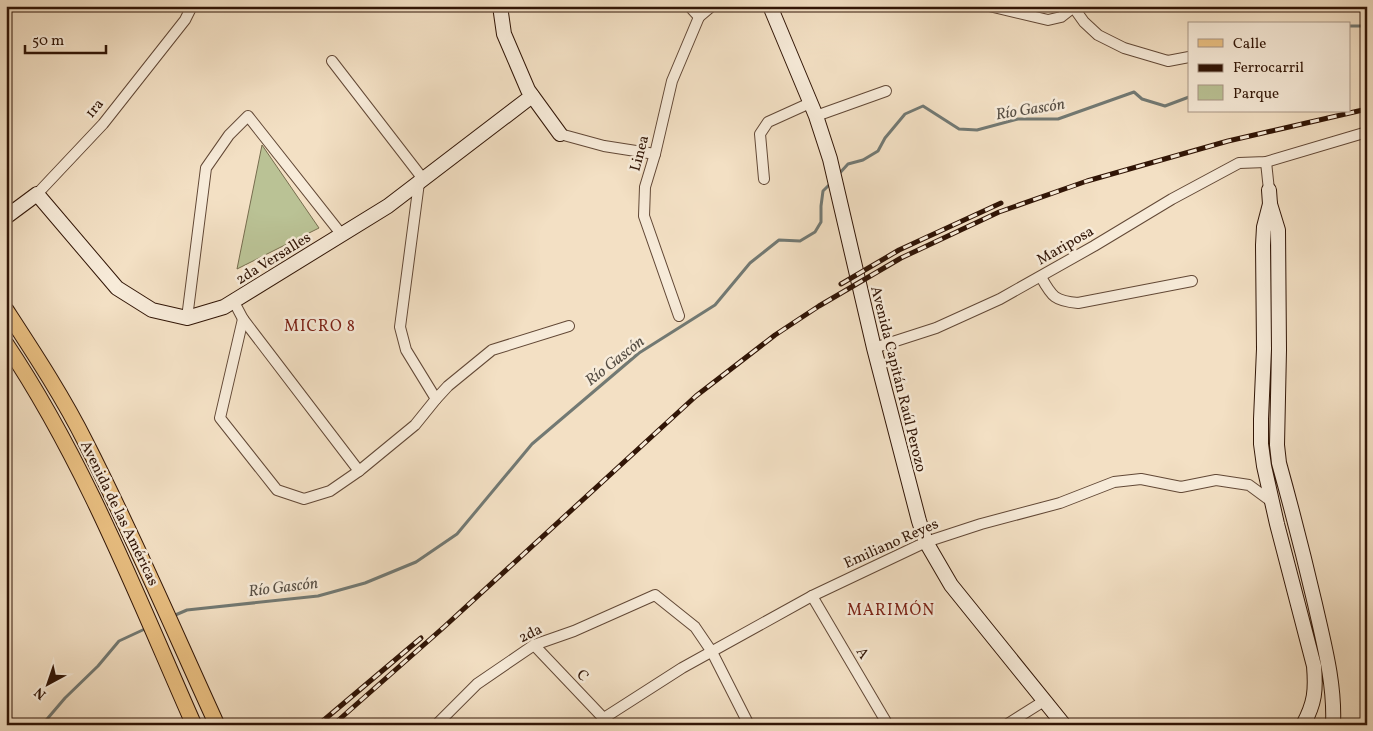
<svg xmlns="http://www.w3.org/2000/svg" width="1373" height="731" font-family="Vollkorn,serif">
<rect width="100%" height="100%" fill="#f3e0c4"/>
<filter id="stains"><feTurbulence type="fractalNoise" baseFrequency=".004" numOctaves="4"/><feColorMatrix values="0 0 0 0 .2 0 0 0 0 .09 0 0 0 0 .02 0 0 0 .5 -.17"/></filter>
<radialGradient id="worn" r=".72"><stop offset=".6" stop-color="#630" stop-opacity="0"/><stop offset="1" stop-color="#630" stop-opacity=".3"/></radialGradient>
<polygon fill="#bac295" stroke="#766c4e" points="262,145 319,228 237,269"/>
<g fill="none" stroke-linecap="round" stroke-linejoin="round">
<g stroke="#727973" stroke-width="3">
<polyline points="1349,26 1367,26"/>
<polyline points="838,175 848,164 863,160 878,151 885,138 905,114 923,106 959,129 977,130 1018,119 1058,119 1134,92 1142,99 1165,106 1189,97"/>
<polyline points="173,616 187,610 318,596 365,583 416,562 457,534 532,444 639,353 715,305 750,263 779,240 800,241 815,232 821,222 821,206 823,191 832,182"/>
<polyline points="42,725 65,698 98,666 119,641 147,628"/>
</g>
<defs>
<g id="street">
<polyline points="689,6 699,17"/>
<polyline points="989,6 1048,20 1061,17 1075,6"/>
<polyline points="1074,8 1084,22 1098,35 1124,48 1168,61 1189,57"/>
<polyline points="816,116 886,91"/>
<polyline points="560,134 604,146 655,154"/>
<polyline points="1266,162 1269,190"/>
<polyline points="764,179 760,134 768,122 810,103"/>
<polyline points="37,194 103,124 185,20 192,6"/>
<path d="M 1041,277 C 1052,297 1055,301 1078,303 L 1192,281"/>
<polyline points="234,302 243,319 359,471"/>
<polyline points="679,316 644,216 645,187 655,154 672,81 699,17 712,6"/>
<polyline points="187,318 206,168 229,135 248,116 342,235"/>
<polyline points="243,319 220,418 277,490 304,499 330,491 359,471 415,425 436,399 406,350 400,327 420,175 332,61"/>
<polyline points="874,348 936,328 1000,299 1094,246 1172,199 1239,163 1266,162 1367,132"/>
<polyline points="436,399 448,386 492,350 569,326"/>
<polyline points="812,596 888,725"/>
<polyline points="534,645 610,725"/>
<polyline points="604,718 682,668 812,596 926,542 981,524 1060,503 1114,482 1141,479 1181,487 1216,480 1249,485 1272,502"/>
<polyline points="436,725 477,684 534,645 574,631 655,595 695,627 712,652 749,725"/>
<polyline points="1006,725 1044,701"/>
</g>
<g id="secondary">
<polyline points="500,6 504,34 528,90 560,134"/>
<polyline points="770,6 816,116 830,159 874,348 919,521 926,542 951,585 1064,725"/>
<polyline points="1269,190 1270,204"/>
<polyline points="6,217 37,194 117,288 152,310 187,318 224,307 388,206 532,96"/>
<path d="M 1303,725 C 1315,703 1316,690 1314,666 L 1277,524 L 1264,466 L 1261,444 L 1261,419 L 1264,349 L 1263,245 L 1264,227 L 1270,204 L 1278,230 L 1279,350 L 1277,445 L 1279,463 C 1292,510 1304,557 1315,604 C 1324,644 1335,684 1333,725"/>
</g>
<g id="primary">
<path d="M 6,310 C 34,353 63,397 86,443 C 133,535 174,631 217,725"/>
<path d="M 6,344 C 85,462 137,596 194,725"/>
</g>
</defs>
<use href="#street" stroke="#624836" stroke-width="12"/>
<use href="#secondary" stroke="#311506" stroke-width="16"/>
<use href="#primary" stroke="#311506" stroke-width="17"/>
<use href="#street" stroke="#f7ebd9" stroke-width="10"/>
<use href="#secondary" stroke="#f7ebd9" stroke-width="14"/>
<use href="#primary" stroke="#eac082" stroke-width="15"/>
<defs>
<g id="rail">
<polyline points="841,284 899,250 1001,203"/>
<polyline points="318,725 421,638"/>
<polyline points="333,725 444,627 696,396 775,335 819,306 901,258 999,212 1087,181 1228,141 1367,109"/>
</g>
</defs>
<use href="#rail" stroke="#311506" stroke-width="5"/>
<use href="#rail" stroke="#f7ebd9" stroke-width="3" stroke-dasharray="9" stroke-linecap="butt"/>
</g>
<g text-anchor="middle" stroke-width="5" stroke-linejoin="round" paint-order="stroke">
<g font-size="15" fill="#311506" stroke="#f7ebd9">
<text transform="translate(94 108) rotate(-50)" y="5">1ra</text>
<text transform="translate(639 153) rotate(-75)" y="5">Linea</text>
<text transform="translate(1065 245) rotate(-30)" y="5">Mariposa</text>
<text transform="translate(273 258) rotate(-32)" y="5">2da Versalles</text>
<text transform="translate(899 379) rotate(76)" y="5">Avenida Capitán Raúl Perozo</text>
<text transform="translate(120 513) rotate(64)" y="5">Avenida de las Américas</text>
<text transform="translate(891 543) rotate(-24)" y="5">Emiliano Reyes</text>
<text transform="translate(530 633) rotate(-26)" y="5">2da</text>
<text transform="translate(863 653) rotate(59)" y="5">A</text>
<text transform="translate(583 675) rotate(46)" y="5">C</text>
</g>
<g font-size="16" font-style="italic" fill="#574f45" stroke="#f7ebd9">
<text transform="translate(1030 108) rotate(-9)" y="6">Río Gascón</text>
<text transform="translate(614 360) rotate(-38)" y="6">Río Gascón</text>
<text transform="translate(283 586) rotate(-7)" y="6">Río Gascón</text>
</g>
<g font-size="16" letter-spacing="1" fill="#7a1f14" stroke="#f7ebd9">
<text x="320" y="331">MICRO 8</text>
<text x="891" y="615">MARIMÓN</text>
</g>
</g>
<rect width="1373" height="731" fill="none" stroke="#f3e0c4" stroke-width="25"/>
<rect x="8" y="8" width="1358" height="716" fill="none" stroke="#311506" stroke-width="2.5"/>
<rect x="12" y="12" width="1348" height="706" fill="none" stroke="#311506"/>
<rect x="1188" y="22" width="162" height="90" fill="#f7ebd9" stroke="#a89585"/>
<rect x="1198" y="39" width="25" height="8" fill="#eac082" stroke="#a89585"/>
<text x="1233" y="48" font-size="15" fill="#311506">Calle</text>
<rect x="1198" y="64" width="25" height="8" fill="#311506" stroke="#a89585"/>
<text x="1233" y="72" font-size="15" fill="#311506">Ferrocarril</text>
<rect x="1198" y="85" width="25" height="15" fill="#bac295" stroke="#a89585"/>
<text x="1233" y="98" font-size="15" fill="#311506">Parque</text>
<g transform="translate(48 684) rotate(220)" stroke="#f7ebd9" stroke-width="4" paint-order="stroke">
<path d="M0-4L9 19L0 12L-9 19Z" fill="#311506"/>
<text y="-8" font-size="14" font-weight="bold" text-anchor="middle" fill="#311506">N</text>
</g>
<path d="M25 45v8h81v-8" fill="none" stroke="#311506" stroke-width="2.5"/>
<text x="32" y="45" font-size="15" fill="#311506" stroke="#f7ebd9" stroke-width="4" paint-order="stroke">50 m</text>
<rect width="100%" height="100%" filter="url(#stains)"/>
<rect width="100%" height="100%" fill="url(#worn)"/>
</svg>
